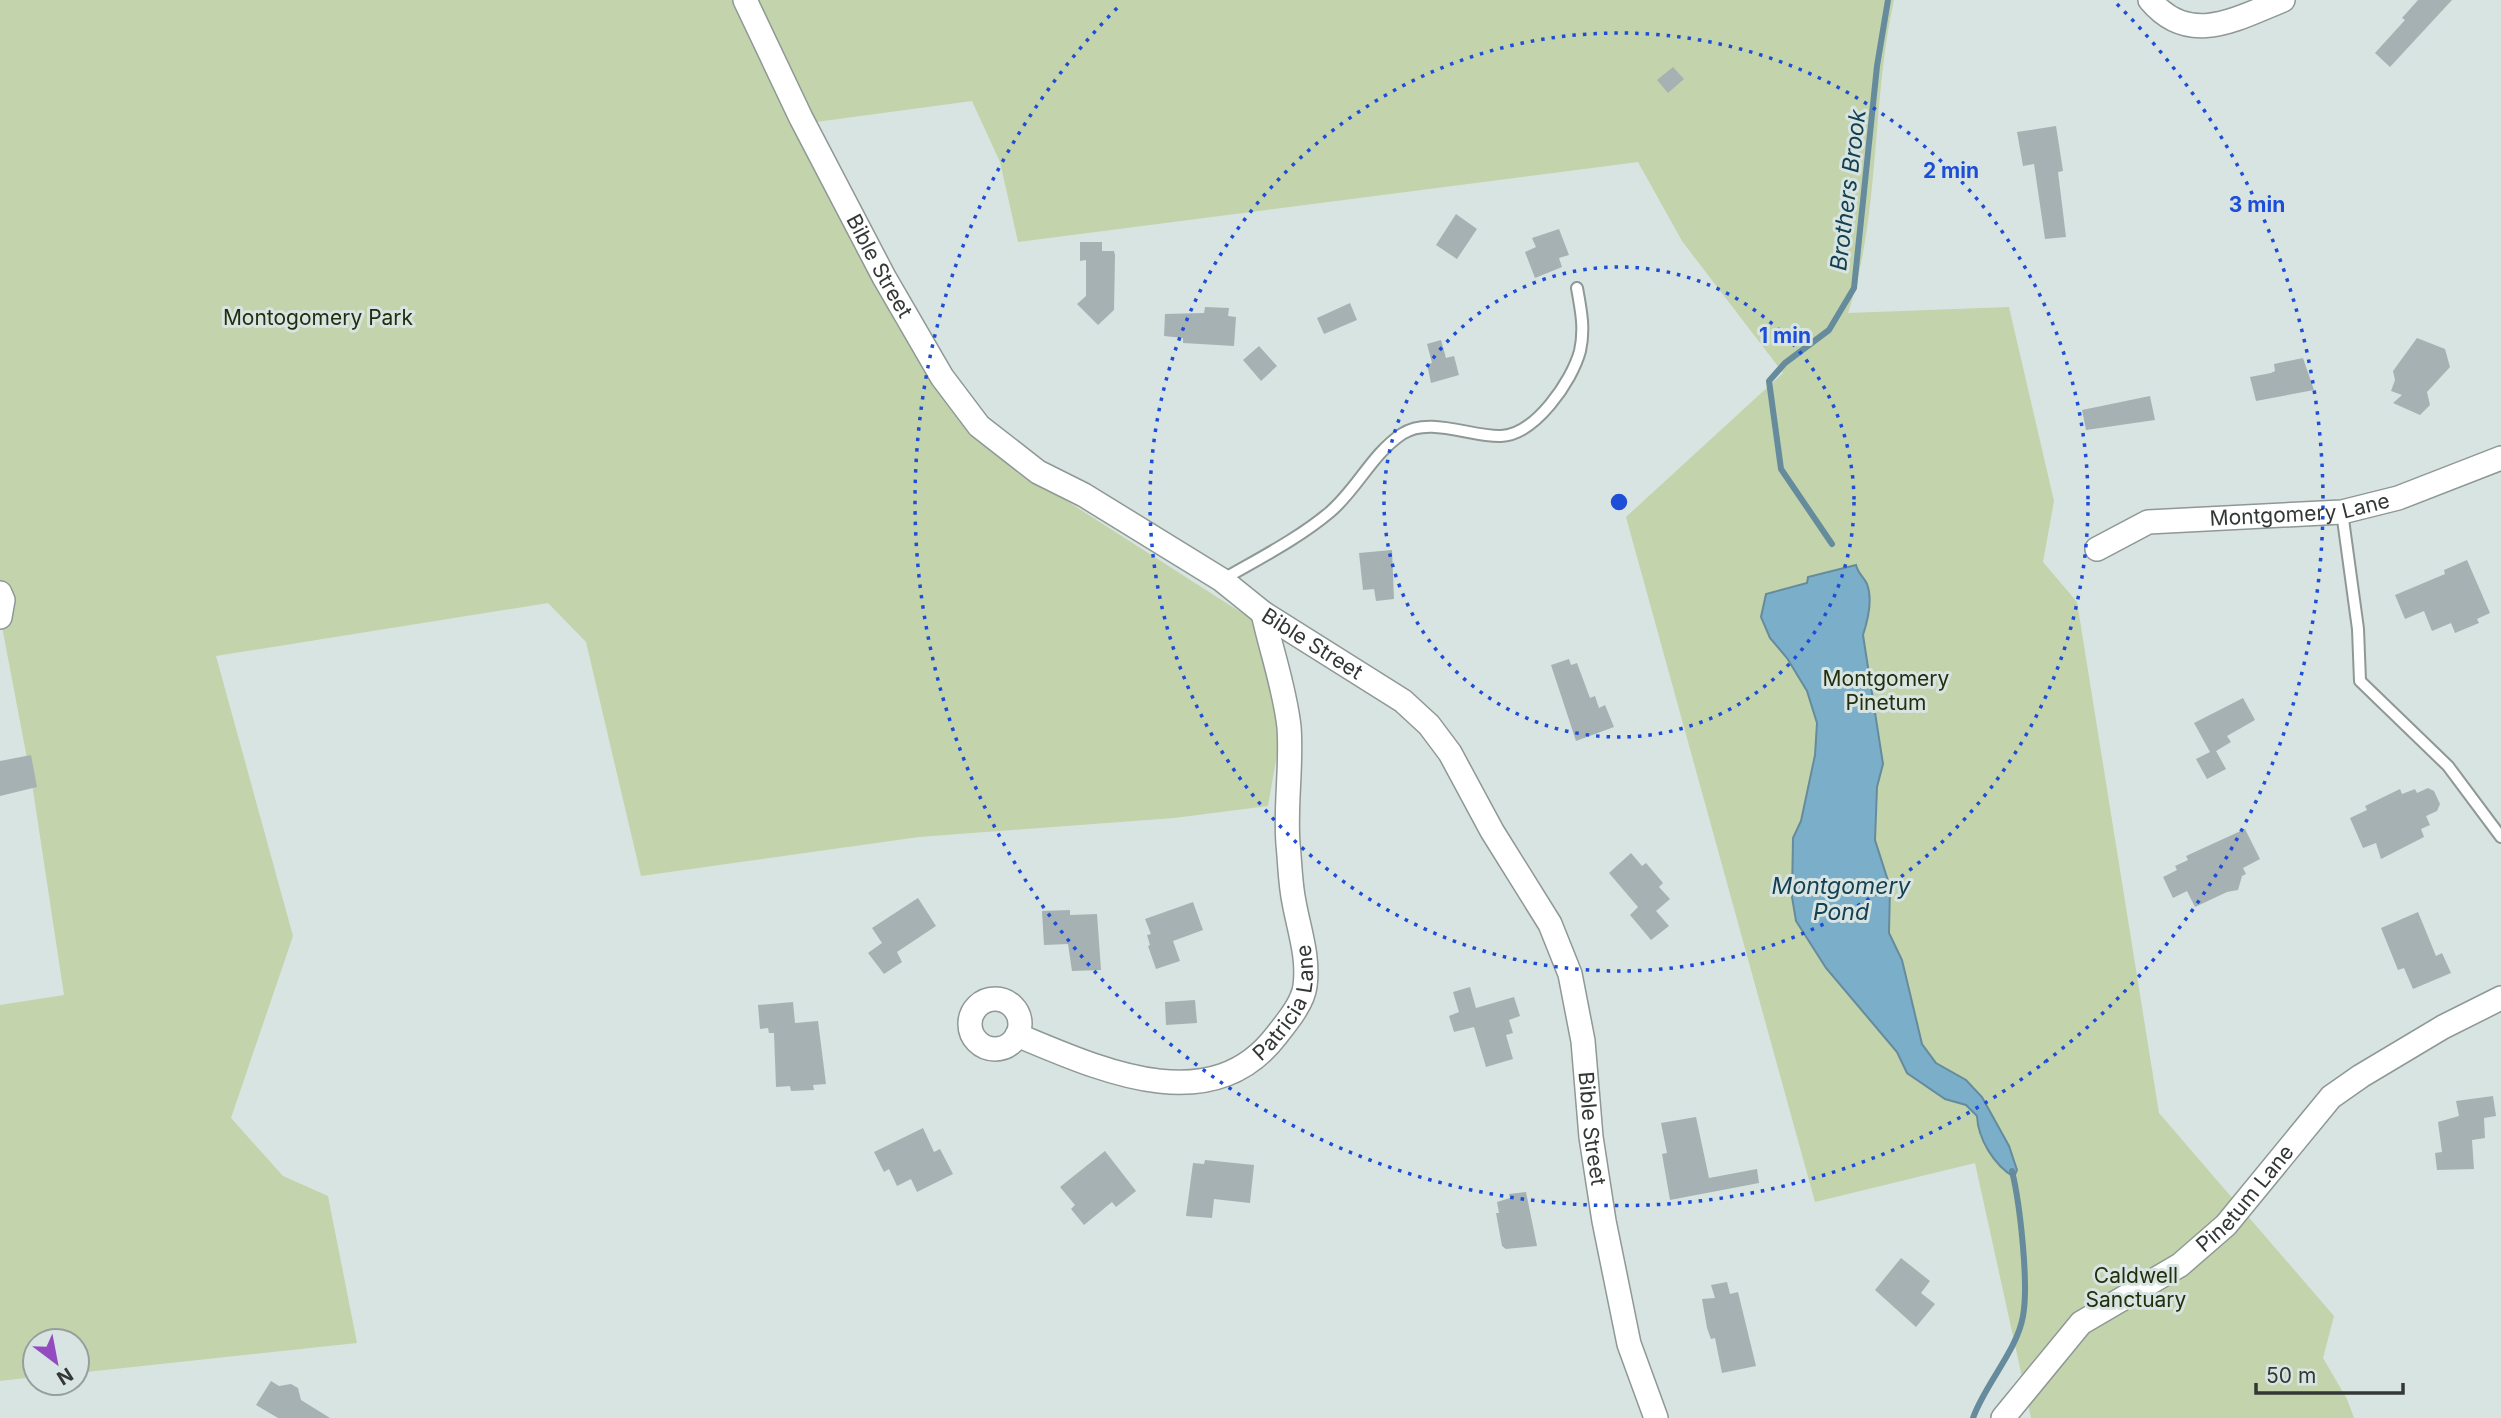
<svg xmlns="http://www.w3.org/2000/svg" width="2501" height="1418" font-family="Inter,sans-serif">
<rect width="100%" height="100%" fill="#d8e4e1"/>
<path fill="#c3d3ab" d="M 0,0 L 1894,0 C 1871,103 1881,212 1848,313 L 2009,307 L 2054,501 L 2043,562 L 2077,602 L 2159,1113 L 2334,1316 L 2323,1358 L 2347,1399 L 2354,1418 L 2031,1418 L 1975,1163 L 1815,1202 L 1626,517 L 1783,373 L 1682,241 L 1638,162 L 1018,242 L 1000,162 L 972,101 L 801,124 L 896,324 L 956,410 L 1017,469 L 1270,631 L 1271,687 L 1279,743 L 1268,806 L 1174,818 L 919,837 L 641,876 L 586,642 L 548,603 L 216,656 L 293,936 L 231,1118 L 283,1176 L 328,1196 L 357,1343 L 77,1373 L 77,1341 L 35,1341 L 35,1377 L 0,1381 L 0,1005 L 64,995 L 33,790 L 0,616 Z"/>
<path fill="#7bafc9" stroke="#658b9d" stroke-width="2" d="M 1856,565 C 1858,574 1864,577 1867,584 C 1873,600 1868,620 1863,635 L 1883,764 L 1877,787 L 1875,840 L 1890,887 L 1889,933 L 1902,960 L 1922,1044 L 1936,1063 L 1966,1080 L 1982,1097 L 2009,1146 L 2017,1170 L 2014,1177 C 1994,1165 1978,1139 1977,1116 L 1966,1105 L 1945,1099 L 1907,1073 L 1897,1052 L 1826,968 L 1796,921 L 1792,897 L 1793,838 L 1801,821 L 1815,755 L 1817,723 L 1807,691 L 1787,658 L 1770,638 L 1761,617 L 1766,594 L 1807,583 L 1808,577 Z"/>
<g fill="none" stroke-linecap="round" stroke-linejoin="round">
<g stroke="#658b9d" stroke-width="6">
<polyline points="1832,544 1781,469 1769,381 1785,363 1829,330 1854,288 1877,66 1888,0"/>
<path d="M 1973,1418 C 1985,1384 2017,1351 2023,1316 C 2029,1284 2020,1204 2012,1171"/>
</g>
</g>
<g fill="#a6b1b3">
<polygon points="2418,0 2452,0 2390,67 2375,53 2405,20 2402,18"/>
<polygon points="1673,67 1684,79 1668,93 1657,80"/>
<polygon points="2056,126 2063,171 2058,172 2066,237 2045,239 2034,164 2023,166 2017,132"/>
<polygon points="1456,214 1477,229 1457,259 1436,245"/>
<polygon points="1559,229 1569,255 1559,258 1562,267 1535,278 1525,252 1536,247 1532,238"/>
<polygon points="1080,242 1102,242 1102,251 1114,251 1115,255 1114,310 1098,325 1077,304 1086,296 1086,260 1080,261"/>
<polygon points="1350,303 1357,320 1324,334 1317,318"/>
<polygon points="1205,307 1229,308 1228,316 1236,317 1234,346 1183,343 1183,338 1164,336 1165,314 1204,313"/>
<polygon points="2417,338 2445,349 2450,367 2427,392 2430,405 2420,415 2393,403 2402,395 2391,391 2395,380 2393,371"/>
<polygon points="1441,340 1446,358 1454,356 1459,375 1431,383 1427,364 1432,363 1427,344"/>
<polygon points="1259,346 1277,366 1261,381 1243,360"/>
<polygon points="2303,358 2314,390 2256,401 2250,377 2271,373 2275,371 2274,364"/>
<polygon points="2150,396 2155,420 2086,430 2082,410"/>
<polygon points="1392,550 1394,599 1376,601 1374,589 1363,590 1359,553"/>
<polygon points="2467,560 2490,613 2477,619 2479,623 2455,633 2451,623 2432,631 2424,611 2405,619 2395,595 2445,574 2444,570"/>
<polygon points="1569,659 1571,665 1577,663 1590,698 1595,696 1599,708 1605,705 1614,727 1576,741 1551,665"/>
<polygon points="2243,698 2255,720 2227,736 2231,742 2216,751 2226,769 2207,779 2196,759 2210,752 2194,723"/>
<polygon points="31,755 37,787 0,796 0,761"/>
<polygon points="2428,788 2434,791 2440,804 2437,811 2426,816 2430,825 2421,829 2424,837 2381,859 2376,843 2363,848 2350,818 2367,810 2365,806 2400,789 2402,794 2415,789 2417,793"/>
<polygon points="2245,829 2260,859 2243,868 2246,874 2242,876 2238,890 2227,892 2195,907 2187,891 2173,898 2163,877 2177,870 2175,866 2188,860 2186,856"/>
<polygon points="1631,853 1642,866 1646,863 1663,883 1659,887 1670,899 1656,911 1669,926 1651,940 1630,915 1638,907 1609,873"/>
<polygon points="918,898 936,926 897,952 902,962 884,974 868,953 882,943 872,928"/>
<polygon points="1193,902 1203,930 1173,941 1180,961 1156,969 1148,946 1150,945 1147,935 1151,934 1145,919"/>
<polygon points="1070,910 1070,915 1097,914 1101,970 1072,971 1068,944 1044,945 1042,911"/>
<polygon points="2418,912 2436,956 2442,953 2451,973 2413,989 2404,968 2398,970 2381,928"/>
<polygon points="1470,987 1476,1008 1514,997 1520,1016 1509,1020 1513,1033 1506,1035 1513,1059 1486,1067 1474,1027 1454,1032 1449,1016 1459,1012 1453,992"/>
<polygon points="1195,1000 1197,1023 1166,1025 1165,1002"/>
<polygon points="793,1002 795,1023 818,1021 826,1084 813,1085 814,1090 791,1091 790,1086 776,1087 774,1033 769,1033 768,1028 760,1029 758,1005"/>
<polygon points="2493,1096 2496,1116 2484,1118 2485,1138 2472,1140 2474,1169 2437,1170 2435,1153 2442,1152 2438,1122 2459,1116 2456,1101"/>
<polygon points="1696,1117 1709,1178 1757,1169 1759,1183 1670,1200 1662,1154 1667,1153 1661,1123"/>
<polygon points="923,1128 934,1152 940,1149 953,1174 917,1192 911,1179 897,1186 889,1169 884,1172 874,1152"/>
<polygon points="1105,1151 1136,1191 1116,1207 1112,1202 1084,1225 1071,1209 1075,1205 1060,1187"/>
<polygon points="1205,1160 1254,1165 1250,1203 1214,1199 1212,1218 1186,1216 1193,1163 1204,1164"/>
<polygon points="1526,1192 1537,1246 1506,1249 1502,1246 1496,1213 1499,1213 1497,1202 1510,1198 1509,1194"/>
<polygon points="1901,1258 1930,1281 1921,1293 1935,1304 1916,1327 1875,1290"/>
<polygon points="1727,1282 1730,1294 1738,1292 1756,1366 1722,1373 1715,1338 1711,1339 1707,1328 1702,1299 1715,1298 1711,1285"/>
<polygon points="271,1381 279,1386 291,1384 298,1388 301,1400 330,1418 278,1418 256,1405"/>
</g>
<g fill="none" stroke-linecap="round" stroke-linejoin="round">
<defs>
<g id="lane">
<polyline points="2342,512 2358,629 2360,681 2448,766 2501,837"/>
<path d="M 1222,580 C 1258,559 1298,539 1330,512 C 1357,489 1372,454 1402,434 C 1429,416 1471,437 1501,436 C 1535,435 1572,381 1580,351 C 1585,329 1581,310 1577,288"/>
</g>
<g id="street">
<path id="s1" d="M 745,0 L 801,118 L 884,277 L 942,377 L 979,426 L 1038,472 L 1084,495 L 1222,580 L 1263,613 L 1403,701 L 1429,725 L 1450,753 L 1492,831 L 1550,924 L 1570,974 L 1583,1041 L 1591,1137 L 1604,1221 L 1629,1344 L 1656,1418"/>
<path d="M 2150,0 C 2189,47 2236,19 2283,0"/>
<path id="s2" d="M 2097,549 L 2148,522 L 2342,512 L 2398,498 L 2501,458"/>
<polyline points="0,593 3,600 0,617"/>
<circle cx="995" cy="1024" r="25"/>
<path id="s3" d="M 1017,1035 C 1097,1068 1210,1122 1276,1036 C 1287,1022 1303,1003 1305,986 C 1309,957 1299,930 1294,902 C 1290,883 1290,863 1288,844 C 1285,805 1292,765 1289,727 C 1285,689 1271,650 1263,613"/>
<path id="s4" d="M 2003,1418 L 2081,1323 L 2180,1265 L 2226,1225 L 2331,1097 L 2361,1076 L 2443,1027 L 2501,998"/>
</g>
</defs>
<use href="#lane" stroke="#8e9895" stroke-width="14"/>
<use href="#street" stroke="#8e9895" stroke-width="26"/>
<use href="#lane" stroke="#fff" stroke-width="10"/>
<use href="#street" stroke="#fff" stroke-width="23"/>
</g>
<g fill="none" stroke="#1d4ed8" stroke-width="3.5" stroke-dasharray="3.5 7">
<circle cx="1619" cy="502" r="235"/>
<circle cx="1619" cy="502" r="469"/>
<path d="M2117 4A704 704 0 1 1 1121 4"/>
</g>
<g text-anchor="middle" stroke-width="6" stroke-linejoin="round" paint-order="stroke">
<g font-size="21" fill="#333736" stroke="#d8e4e1">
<text dy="7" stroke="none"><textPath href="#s1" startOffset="298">Bible Street</textPath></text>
<text dy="7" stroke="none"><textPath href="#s2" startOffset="210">Montgomery Lane</textPath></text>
<text dy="7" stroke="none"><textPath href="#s1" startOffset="886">Bible Street</textPath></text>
<text dy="7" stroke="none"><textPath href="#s3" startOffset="317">Patricia Lane</textPath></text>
<text dy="7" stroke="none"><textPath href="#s1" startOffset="1472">Bible Street</textPath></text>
<text dy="7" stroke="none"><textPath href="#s4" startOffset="331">Pinetum Lane</textPath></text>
</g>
<g font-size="21" fill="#232f0c" stroke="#d8e4e1">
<text x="318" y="325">Montogomery Park</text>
<text x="1886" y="686">Montgomery<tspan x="1886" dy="24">Pinetum</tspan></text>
<text x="2136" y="1283">Caldwell<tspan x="2136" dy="24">Sanctuary</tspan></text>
</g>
<g font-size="23" font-style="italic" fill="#144053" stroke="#d8e4e1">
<text transform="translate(1848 190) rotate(-83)" y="8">Brothers Brook</text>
<text x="1841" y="894">Montgomery<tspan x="1841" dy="26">Pond</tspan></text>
</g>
</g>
<circle cx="1619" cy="502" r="10" fill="#1d4ed8" stroke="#d8e4e1" stroke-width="3.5"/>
<g font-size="21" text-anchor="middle" font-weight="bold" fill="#1d4ed8" stroke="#d8e4e1" stroke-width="6" stroke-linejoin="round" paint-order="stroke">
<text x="1951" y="178">2 min</text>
<text x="2257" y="212">3 min</text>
<text x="1785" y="343">1 min</text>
</g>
<g transform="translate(56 1362) rotate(148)"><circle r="33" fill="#d8e4e1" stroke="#969f9d" stroke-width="2"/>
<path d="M0-5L12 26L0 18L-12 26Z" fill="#934cc0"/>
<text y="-10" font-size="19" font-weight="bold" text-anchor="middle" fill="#333736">N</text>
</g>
<path d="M2256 1383v10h147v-10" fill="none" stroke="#333736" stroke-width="3.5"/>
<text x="2266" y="1383" font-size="21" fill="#333736" stroke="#d8e4e1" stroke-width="5" paint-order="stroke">50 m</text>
</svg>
